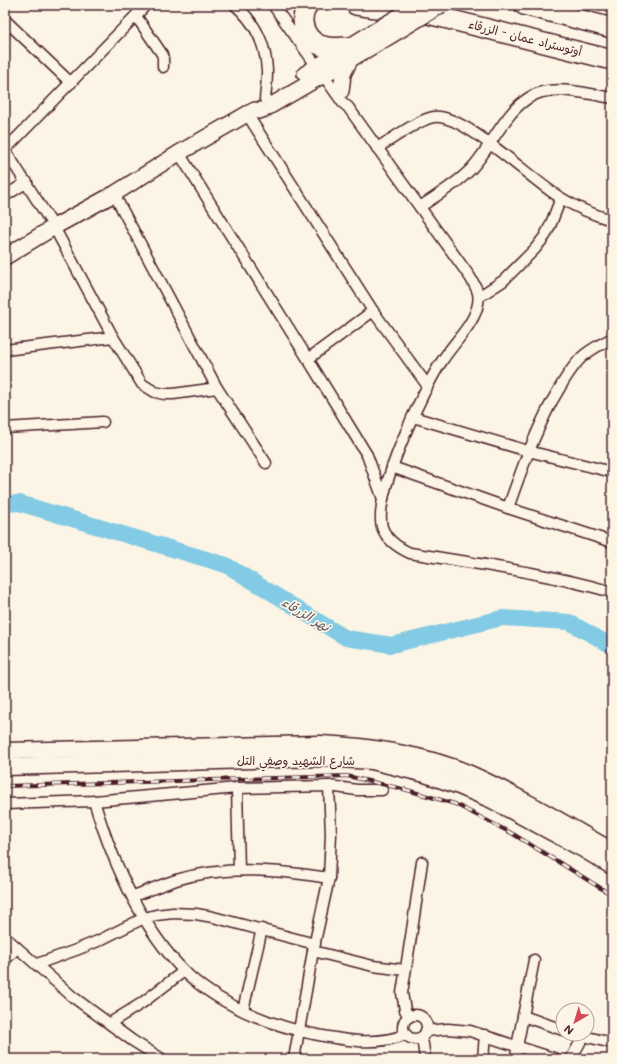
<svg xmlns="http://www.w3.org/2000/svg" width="617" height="1064" font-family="Mali,'Playpen Sans Arabic',sans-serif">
<rect width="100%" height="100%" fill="#fcf5e5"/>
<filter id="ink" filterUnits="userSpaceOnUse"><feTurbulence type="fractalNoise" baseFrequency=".025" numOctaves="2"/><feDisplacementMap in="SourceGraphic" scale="8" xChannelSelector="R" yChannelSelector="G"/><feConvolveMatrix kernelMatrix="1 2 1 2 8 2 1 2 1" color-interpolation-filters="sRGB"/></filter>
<g filter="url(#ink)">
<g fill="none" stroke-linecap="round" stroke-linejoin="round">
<polyline stroke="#83cae4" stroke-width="16" points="5,504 19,503 226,565 346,638 392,645 502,618 569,622 612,646"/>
<defs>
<g id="street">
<path d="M 235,5 C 255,22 266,44 267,71 C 267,80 266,90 265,99"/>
<path d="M 273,5 L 343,103 L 348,107 L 470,277 C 477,289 481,294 477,308 C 472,326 452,345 442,361 C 423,389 373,495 382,527 C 386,539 399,548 410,553 C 478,564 546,573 612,592"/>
<polyline points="136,16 162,54 163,58 163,67"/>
<polyline points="5,20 71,83"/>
<polyline points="247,114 373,311 427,385"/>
<path d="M 377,148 C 391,140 419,119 434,117 C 464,113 533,182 561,198 C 577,208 594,215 612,220"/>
<polyline points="5,150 54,227 113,337 142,384 155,392 164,394 173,394 217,388"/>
<polyline points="5,150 146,5"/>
<polyline points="179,153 308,359 367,455 383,499"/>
<polyline points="114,194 217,388 266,463"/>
<polyline points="5,196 27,182"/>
<path d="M 420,207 C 437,195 457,184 471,169 C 494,145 508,101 542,92 C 564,87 590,94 612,98"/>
<polyline points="480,296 503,281 535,249 545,236 550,226 561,198"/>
<polyline points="5,350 113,337"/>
<polyline points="308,359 373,311"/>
<polyline points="413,417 528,451 612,472"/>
<polyline points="5,428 103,422"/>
<polyline points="392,467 508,508 612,542"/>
<path d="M 508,508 C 521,471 534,435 552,401 C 561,386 569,370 581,358 C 590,349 602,344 612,338"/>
<polyline points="329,786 331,834 329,878 313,951 373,966 405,970"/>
<polyline points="237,788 239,870"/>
<path d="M 94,801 C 112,860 140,926 184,971 C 216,1003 269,1025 313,1034 C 343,1040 377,1047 406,1034"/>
<polyline points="5,804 94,801 237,788 329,786 357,790 382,790"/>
<path d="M 133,896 C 147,891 161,885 176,880 C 226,865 279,870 329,878"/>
<polyline points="5,937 73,997 133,1041 162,1059"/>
<polyline points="5,960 17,948"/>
<polyline points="37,964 76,950 98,941 144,918 156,915 173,913 196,914 213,917 315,944"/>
<polyline points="243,1010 262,929"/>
<circle cx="415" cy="1027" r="12"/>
<polyline points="523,1016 563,1030"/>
<polyline points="409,1017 405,1010 402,993 412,930 422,862"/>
<polyline points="110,1023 142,1003 184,971"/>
<polyline points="426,1031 448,1029 470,1031 556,1059"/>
<polyline points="575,1034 612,1043"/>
<polyline points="420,1038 423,1044 425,1059"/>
<polyline points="294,1059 313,951"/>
<polyline points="483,1059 485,1035"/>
<polyline points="516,1059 517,1047 534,960"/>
<polyline points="571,1059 583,1037"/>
</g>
<g id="secondary">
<polyline points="305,74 378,29"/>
<polyline points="341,91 343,74 351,58"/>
<polyline points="5,257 54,227 114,194 179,153 247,114 255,110 258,111 265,109 385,39"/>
</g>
<g id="primary">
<path d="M 5,751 L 321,744 C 368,746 426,755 470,774 C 519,796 565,824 612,851"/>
<polyline points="5,767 324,758 372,761 425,774 459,786 492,800 585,850 612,866"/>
</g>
<g id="highway">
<path d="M 308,5 C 296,22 307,44 327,47 C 334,48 342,47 349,47"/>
<polyline points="356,5 376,8 393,5"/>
<polyline points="392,5 612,60"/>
<polyline points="524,5 612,28"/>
</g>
</defs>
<use href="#street" stroke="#4a1f2b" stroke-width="13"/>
<use href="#secondary" stroke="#4a1f2b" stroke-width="18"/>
<use href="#primary" stroke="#4a1f2b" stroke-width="19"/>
<use href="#highway" stroke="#4a1f2b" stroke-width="22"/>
<use href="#street" stroke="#fcf5e5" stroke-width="10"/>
<use href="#secondary" stroke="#fcf5e5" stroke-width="15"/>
<use href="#primary" stroke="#fcf5e5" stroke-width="16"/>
<use href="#highway" stroke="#fcf5e5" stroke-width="19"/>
<defs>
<polyline id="rail" points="5,786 347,776 407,790 455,804 513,834 612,895"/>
</defs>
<use href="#rail" stroke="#4a1f2b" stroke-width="4"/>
<use href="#rail" stroke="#fcf5e5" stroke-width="2.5" stroke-dasharray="8" stroke-linecap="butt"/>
<defs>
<g id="secondary-bridge">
<polyline points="378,29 418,5"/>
<polyline points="385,39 441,5"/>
</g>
</defs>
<use href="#secondary-bridge" stroke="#4a1f2b" stroke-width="18" stroke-linecap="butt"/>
<use href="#secondary-bridge" stroke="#fcf5e5" stroke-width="15"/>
</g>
</g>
<g text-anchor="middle" stroke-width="3.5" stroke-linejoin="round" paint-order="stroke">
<g font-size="12" fill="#4a1f2b" stroke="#fcf5e5">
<text transform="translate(525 38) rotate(14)" y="4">أوتوستراد عمان - الزرقاء</text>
<text x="296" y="765">شارع الشهيد وصفي التل</text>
</g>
<g font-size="13" font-style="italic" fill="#5b5262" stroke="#fcf5e5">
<text transform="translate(306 614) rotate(31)" y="5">نهر الزرقاء</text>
</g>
</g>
<rect width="617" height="1064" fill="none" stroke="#fcf5e5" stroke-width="20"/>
<rect x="10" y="10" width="597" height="1044" fill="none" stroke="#4a1f2b" stroke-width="1.5" filter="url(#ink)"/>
<g transform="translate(575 1022) rotate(218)"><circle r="19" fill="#fcf5e5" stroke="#b59f9b"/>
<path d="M0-3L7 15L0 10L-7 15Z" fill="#d1495b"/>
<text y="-6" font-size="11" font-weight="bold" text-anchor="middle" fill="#4a1f2b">N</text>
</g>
</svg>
